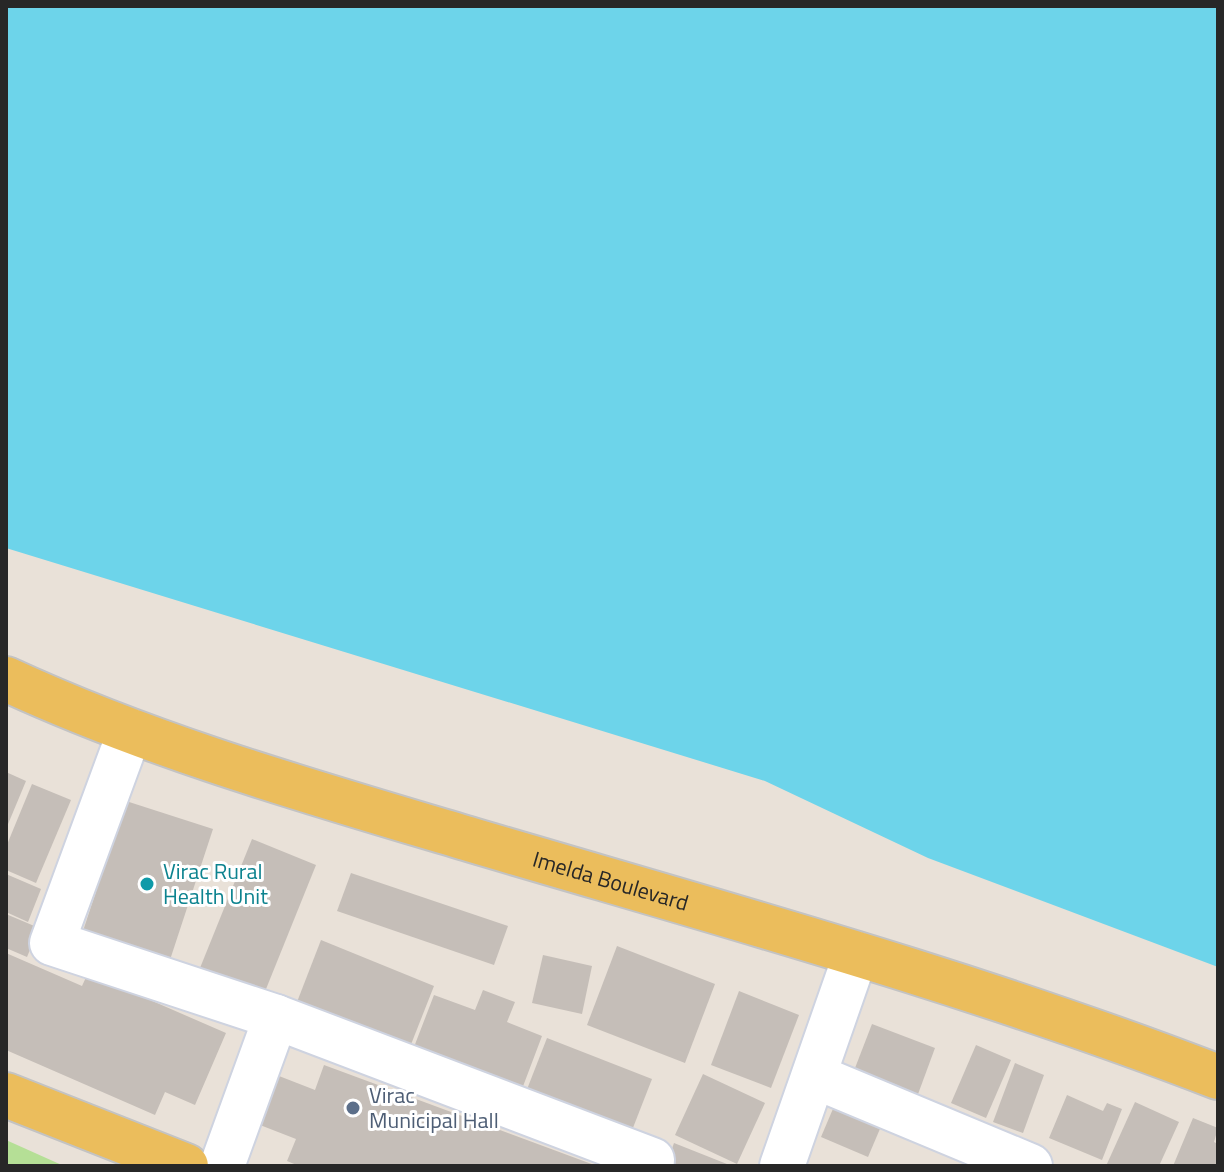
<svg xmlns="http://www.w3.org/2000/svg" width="1224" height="1172" font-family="'Titillium Web',sans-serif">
<rect width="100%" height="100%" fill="#e9e1d8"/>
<polygon fill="#b5df96" points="6,1140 64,1166 6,1166"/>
<polygon fill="#6dd4ea" points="6,6 1218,6 1218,967 928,858 765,781 6,548"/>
<g fill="#c5beb8">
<polygon points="6,772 26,781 6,829"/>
<polygon points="32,784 71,800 36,883 6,870 6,847"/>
<polygon points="126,801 213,829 167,969 80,940"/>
<polygon points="252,839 316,865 264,994 200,968"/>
<polygon points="351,873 508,926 494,965 337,911"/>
<polygon points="6,874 41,889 28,922 6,912"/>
<polygon points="6,914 39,928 27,957 6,948"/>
<polygon points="321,940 434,986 410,1047 297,1002"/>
<polygon points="617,946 715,984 685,1063 587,1025"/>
<polygon points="6,953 82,986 88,973 226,1033 195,1105 165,1092 155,1115 6,1050"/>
<polygon points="543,955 592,966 582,1014 532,1003"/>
<polygon points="483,990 515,1002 507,1022 542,1036 522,1089 414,1047 434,995 475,1010"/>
<polygon points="739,991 799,1015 771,1088 711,1065"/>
<polygon points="872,1024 935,1048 914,1105 850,1081"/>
<polygon points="547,1038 652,1079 629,1138 524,1097"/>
<polygon points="976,1045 1011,1060 986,1118 951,1103"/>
<polygon points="1015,1063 1044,1075 1023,1133 993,1122"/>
<polygon points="324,1065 597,1166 299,1166 287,1161 296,1139 260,1125 279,1076 315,1090"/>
<polygon points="703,1074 765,1103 737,1164 675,1135"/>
<polygon points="1067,1095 1103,1111 1107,1103 1122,1109 1102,1160 1049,1138"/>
<polygon points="838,1097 885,1117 868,1157 821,1137"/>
<polygon points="1135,1102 1179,1122 1159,1166 1106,1166"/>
<polygon points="1193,1118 1218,1128 1214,1142 1218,1144 1218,1166 1173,1166"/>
<polygon points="674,1143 732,1166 666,1166"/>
</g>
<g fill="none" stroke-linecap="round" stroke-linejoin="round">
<defs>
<g id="minor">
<polyline points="130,731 52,943 276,1017 652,1160 650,1166"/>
<polyline points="814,1076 1030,1166"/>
<polyline points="222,1166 276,1017"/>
<polyline points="782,1166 856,954"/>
</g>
<g id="major">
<path id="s1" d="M 6,679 C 155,748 315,793 472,840 C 722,914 975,983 1218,1077"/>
<polyline points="6,1095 186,1166"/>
</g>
</defs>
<use href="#minor" stroke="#ced3e0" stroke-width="48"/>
<use href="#major" stroke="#c3c3c3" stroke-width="48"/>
<use href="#minor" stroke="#fff" stroke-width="44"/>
<use href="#major" stroke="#ebbd5c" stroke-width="44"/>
</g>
<circle fill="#0f9aa8" stroke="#fff" stroke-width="3" cx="147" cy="884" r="8"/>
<circle fill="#5c6f8a" stroke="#fff" stroke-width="3" cx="353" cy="1108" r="8"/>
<g text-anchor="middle" stroke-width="6" stroke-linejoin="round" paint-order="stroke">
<g font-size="22" fill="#0d838f" stroke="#fff" text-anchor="start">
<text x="163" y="879">Virac Rural<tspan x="163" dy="25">Health Unit</tspan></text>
</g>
<g font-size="22" fill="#272727" stroke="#fff">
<text dy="8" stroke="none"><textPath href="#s1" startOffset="638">Imelda Boulevard</textPath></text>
</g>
<g font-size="22" fill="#4e5e75" stroke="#fff" text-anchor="start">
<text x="369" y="1103">Virac<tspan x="369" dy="25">Municipal Hall</tspan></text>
</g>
</g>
<rect width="1224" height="1172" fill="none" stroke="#272727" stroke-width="16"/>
</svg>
